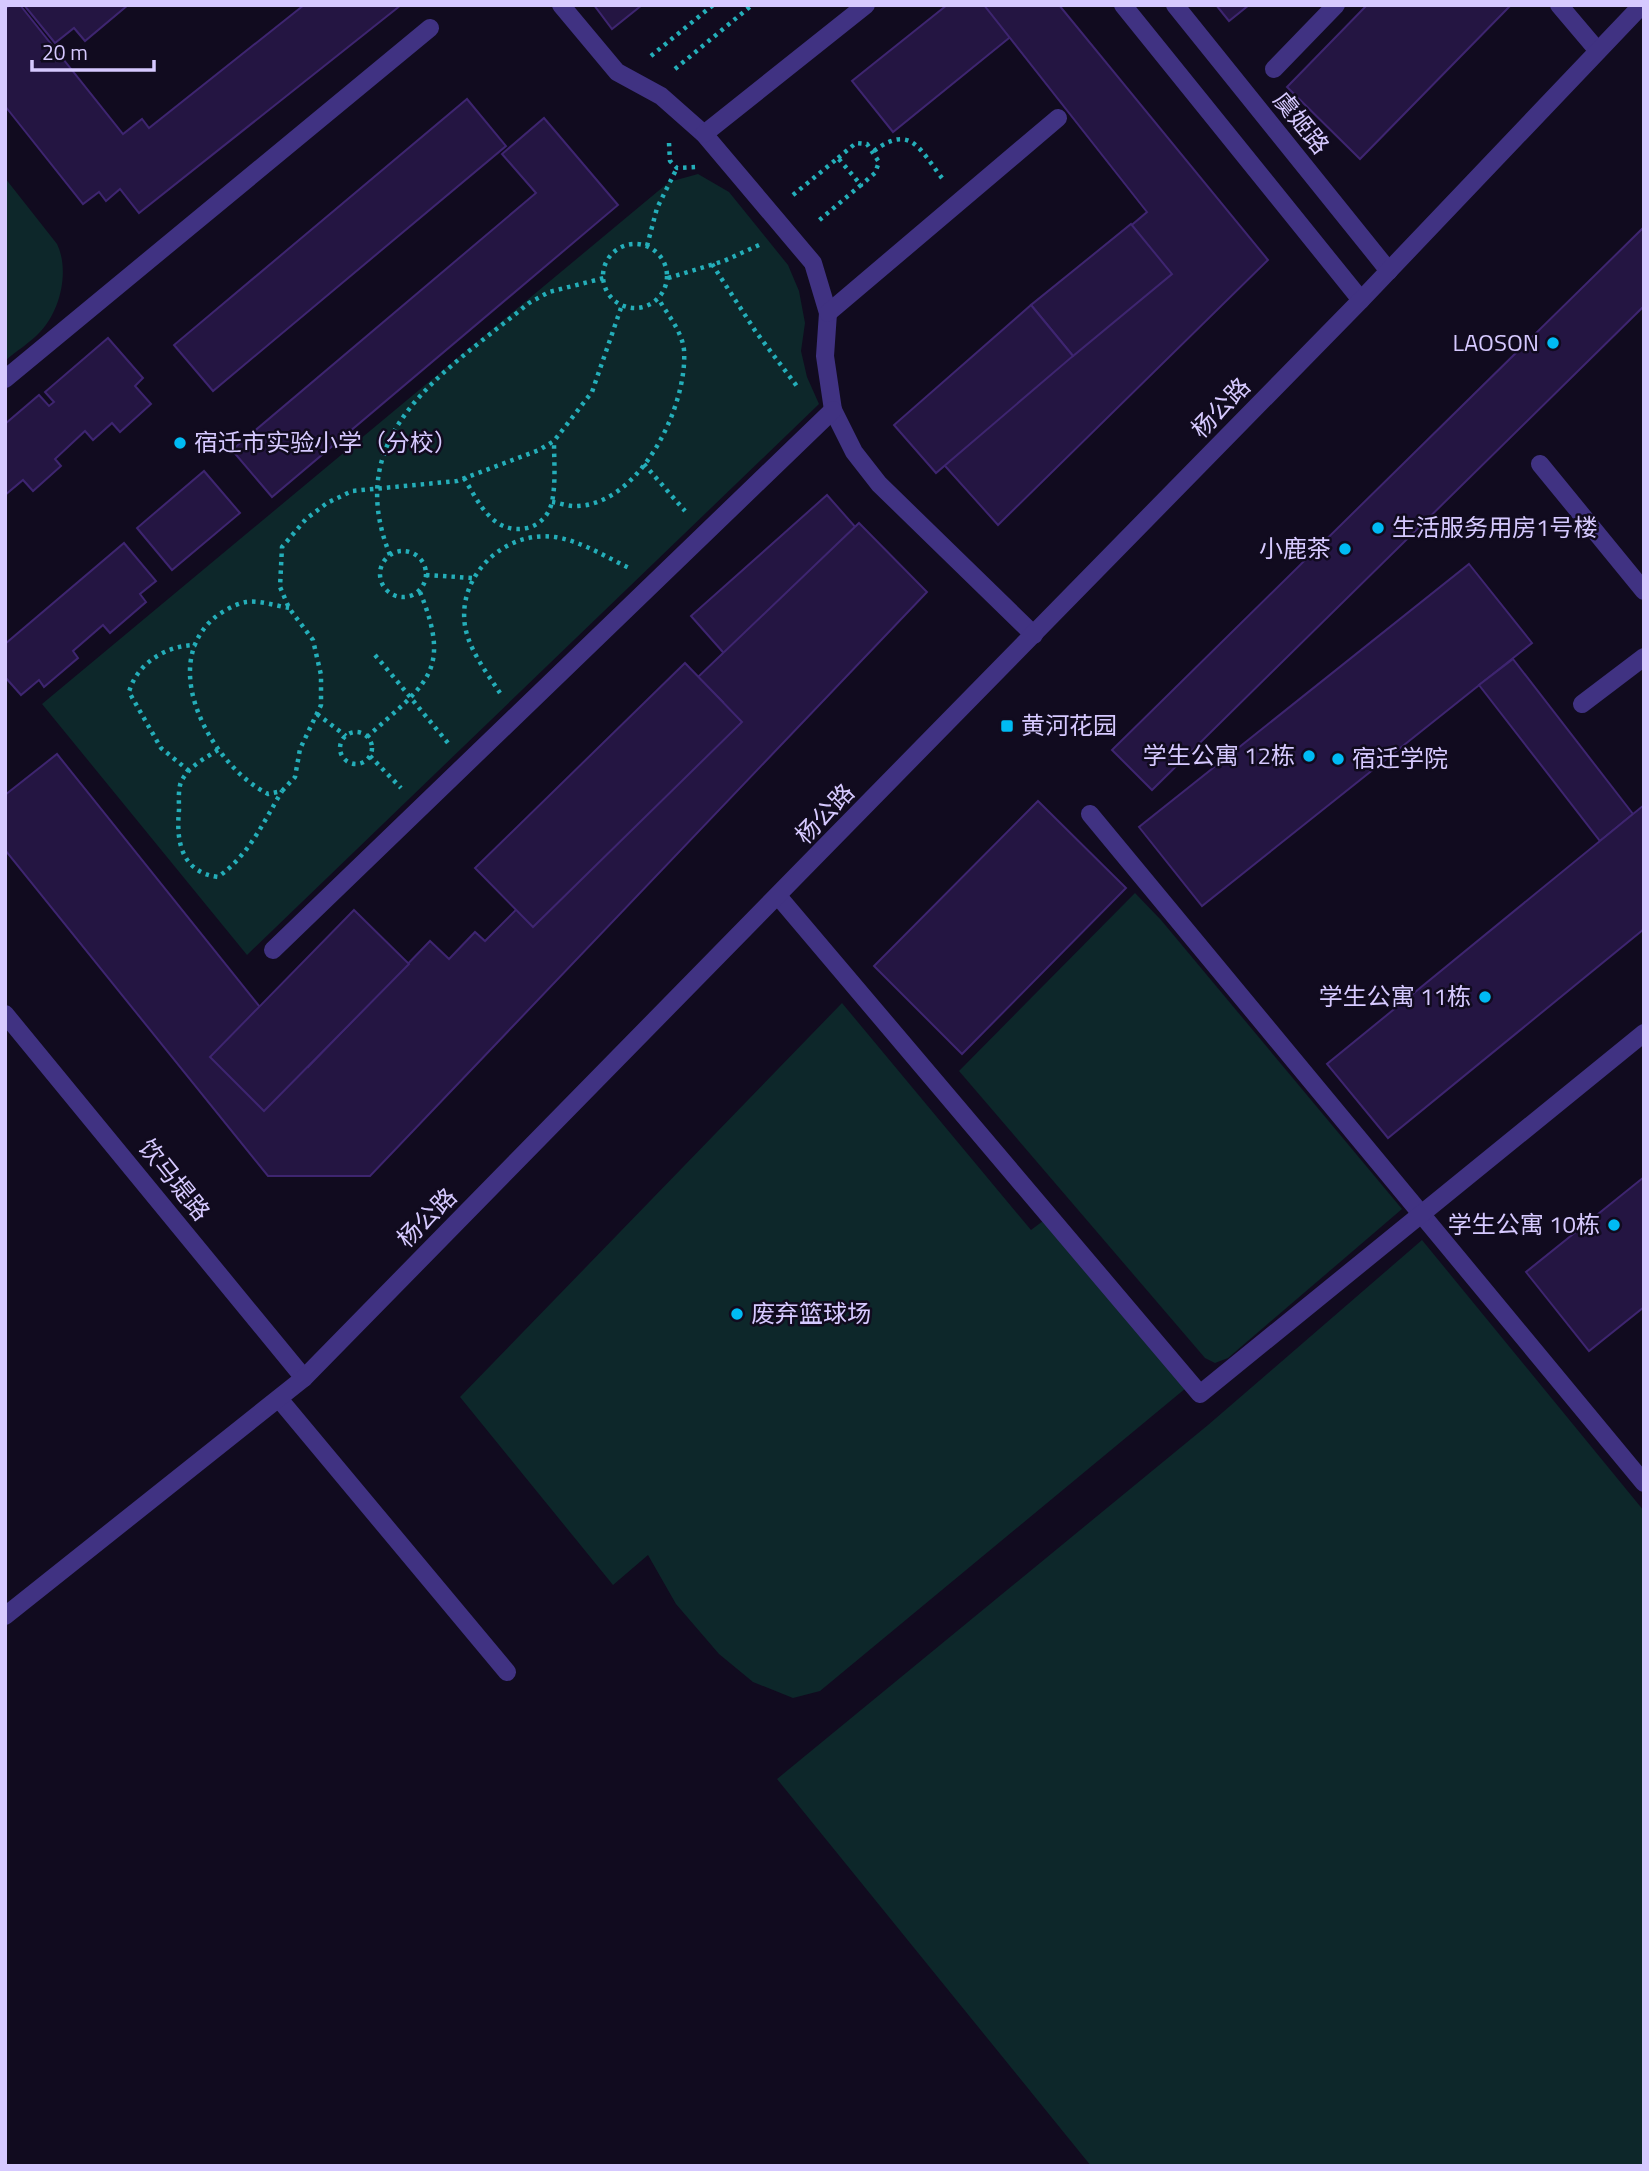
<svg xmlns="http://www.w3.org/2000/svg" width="1649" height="2171" font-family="'Titillium Web','Noto Sans SC',sans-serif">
<rect width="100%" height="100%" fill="#110b1f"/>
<g fill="#0d272a">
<polygon points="698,174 729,192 788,265 799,291 805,323 801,351 807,377 819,404 247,955 42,704 669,182"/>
<path d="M 5,178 L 57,244 C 70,271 60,311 40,332 C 30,343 16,351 5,361 Z"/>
<polygon points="1135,893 1161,920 1402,1209 1228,1358 1215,1363 1205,1358 959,1071"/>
<polygon points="842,1003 1031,1230 1043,1221 1186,1388 820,1691 793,1698 753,1682 719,1654 676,1604 648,1555 613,1585 460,1397"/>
<polygon points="1422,1240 1644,1511 1644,2166 1091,2166 777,1779 1208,1425"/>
</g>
<g fill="#241542" stroke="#3e2570" stroke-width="2">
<polygon points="10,5 20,5 123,134 142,119 149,128 304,5 401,5 139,213 120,189 106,201 99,192 83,204 5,106 5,9"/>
<polygon points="24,5 128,5 85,41 74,28 55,43"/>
<polygon points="594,5 642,5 612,29"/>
<polygon points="947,5 999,5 1019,30 893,132 852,81"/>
<polygon points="984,5 1059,5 1268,260 998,525 903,419 1147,212"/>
<polygon points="1216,5 1249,5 1229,21"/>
<polygon points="1367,5 1511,5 1360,159 1287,87"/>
<polygon points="467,99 506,146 213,391 174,345"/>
<polygon points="544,118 618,205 272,497 232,450 536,193 502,154"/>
<polygon points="1131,224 1172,274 1073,356 1031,305"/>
<polygon points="1644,227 1644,306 1152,790 1112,750"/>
<polygon points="1031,305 1073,356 936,473 894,425"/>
<polygon points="108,338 143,378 135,386 151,404 120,432 112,423 93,440 85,431 55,459 61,466 33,491 23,480 5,495 5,424 39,395 49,406 54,402 45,392"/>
<polygon points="204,471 240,513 172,570 137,528"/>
<polygon points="827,495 872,546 737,668 691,616"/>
<polygon points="859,523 927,592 370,1176 268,1176 5,850 5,795 57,754 308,1067 430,941 449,959 475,932 485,941 723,702 698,677"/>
<polygon points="124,543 156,581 140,594 146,602 110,633 103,625 73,651 78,658 44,687 39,680 21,695 5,677 5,644"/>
<polygon points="1469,564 1532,643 1202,906 1139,827"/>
<polygon points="1513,659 1633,814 1600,841 1479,685"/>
<polygon points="685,663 742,722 533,927 475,868"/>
<polygon points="1038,801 1126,888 962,1054 874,966"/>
<polygon points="1644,805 1644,929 1388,1138 1327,1064"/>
<polygon points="354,910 409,964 264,1111 210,1057"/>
<polygon points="1644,1177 1644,1307 1589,1351 1526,1272"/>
</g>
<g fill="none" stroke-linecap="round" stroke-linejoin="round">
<g stroke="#24aeb9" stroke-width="4.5" stroke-dasharray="3.5 5" stroke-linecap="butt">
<polyline points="651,56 713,5"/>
<polyline points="675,69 752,5"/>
<polyline points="669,143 670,161 677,168 696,167"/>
<path d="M 874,151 C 911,123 920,150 942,178"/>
<polyline points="838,158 856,143 867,144 879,162 875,173 861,185"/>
<polyline points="793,195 838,158 861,185 817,222"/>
<circle cx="635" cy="276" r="32"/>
<polyline points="647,246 657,208 677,168"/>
<polyline points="712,264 756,332 799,389"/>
<polyline points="668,278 724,261 759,245"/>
<polyline points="644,464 685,511"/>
<path d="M 464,478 C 479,503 493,535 527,528 C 540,525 549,515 552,502 C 556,482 554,461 554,441"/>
<path d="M 552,502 C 560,503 570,507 578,506 C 641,503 688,405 684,350 C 682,331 667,314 658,298"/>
<circle cx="403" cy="574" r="23"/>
<path d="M 390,555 C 340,431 446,372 529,303 L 549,292 L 604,278"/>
<polyline points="426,575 473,578"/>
<path d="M 289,608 C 277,606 259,600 246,602 C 235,604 221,612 213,619 C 157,669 214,767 268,794 L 282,791 L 295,777 L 300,749 L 321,705 L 321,675 L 313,640 L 289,608 L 280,587 L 282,547 L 306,519 L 327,503 L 352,491 L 457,481 L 539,450 L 554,441 L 592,392 L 622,305"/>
<polyline points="375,655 397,681"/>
<path d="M 500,693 C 487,673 469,650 465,626 C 457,575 505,530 555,537 C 581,541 606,557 629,568"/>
<polyline points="317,714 346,736"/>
<polyline points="424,714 448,743"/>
<circle cx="356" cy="748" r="16"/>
<path d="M 367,737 C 425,684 453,673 420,592"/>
<path d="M 218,750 C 205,758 188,767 181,782 C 178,790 179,801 179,810 C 176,841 181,872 218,877 C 249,855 263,823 282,791"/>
<polyline points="370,756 401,788"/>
<path d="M 189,771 L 161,748 L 129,692 C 137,663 167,645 196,645"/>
</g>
<g stroke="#403282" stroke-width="18">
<polyline points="561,5 617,72 661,96 704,134 813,263 828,313 825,356 833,410 854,452 879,484 1034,635"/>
<polyline points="1123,5 1361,300"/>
<polyline points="1175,5 1389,271"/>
<polyline points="1559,5 1598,51"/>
<polyline points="1274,69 1336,5"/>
<polyline points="704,134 866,5"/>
<polyline points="828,313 1058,118"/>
<polyline points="5,379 430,28"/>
<polyline points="1540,464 1644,591"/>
<polyline points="1582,704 1644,657"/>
<polyline points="1090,814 1644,1483"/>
<polyline points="778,896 1200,1394 1644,1033"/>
<polyline points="273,950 833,410"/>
<polyline points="5,1014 304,1378"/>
<polyline points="280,1400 507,1672"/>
<polyline points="5,1616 304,1378 1361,300 1642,5"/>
</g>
<polyline stroke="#24aeb9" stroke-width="4.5" stroke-dasharray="3.5 5" stroke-linecap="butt" points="397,681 424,714"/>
</g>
<g fill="#00bbf4" stroke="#110b1f" stroke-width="2.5">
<circle cx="1553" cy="343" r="7"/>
<circle cx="180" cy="443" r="7"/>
<circle cx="1378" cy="528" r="7"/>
<circle cx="1345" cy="549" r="7"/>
<rect x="1000" y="719" width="14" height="14" rx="3.5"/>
<circle cx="1309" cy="756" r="7"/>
<circle cx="1338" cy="759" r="7"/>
<circle cx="1485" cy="997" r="7"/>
<circle cx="1614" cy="1225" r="7"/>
<circle cx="737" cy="1314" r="7"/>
</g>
<g text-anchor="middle" stroke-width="5" stroke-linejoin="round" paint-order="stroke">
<g font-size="24" fill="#d6c9ff" stroke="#110b1f">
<text transform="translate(1301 123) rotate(51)" y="8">虞姬路</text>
<text transform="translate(1221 408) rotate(-46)" y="8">杨公路</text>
<text transform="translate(825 814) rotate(-46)" y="8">杨公路</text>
<text transform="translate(174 1180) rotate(51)" y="8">饮马堤路</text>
<text transform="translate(427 1218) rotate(-45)" y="8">杨公路</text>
</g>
<g font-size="24" fill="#d6c9ff" stroke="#110b1f" text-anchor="end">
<text x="1539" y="351">LAOSON</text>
<text x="194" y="451" text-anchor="start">宿迁市实验小学（分校）</text>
<text x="1392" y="536" text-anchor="start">生活服务用房1号楼</text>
<text x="1331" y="557">小鹿茶</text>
<text x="1021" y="734" text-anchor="start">黄河花园</text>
<text x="1295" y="764">学生公寓 12栋</text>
<text x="1352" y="767" text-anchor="start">宿迁学院</text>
<text x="1471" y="1005">学生公寓 11栋</text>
<text x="1600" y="1233">学生公寓 10栋</text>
<text x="751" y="1322" text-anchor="start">废弃篮球场</text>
</g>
</g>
<rect width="1649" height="2171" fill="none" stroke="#d6c9ff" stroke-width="14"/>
<path d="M32 60v10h122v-10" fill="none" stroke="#d6c9ff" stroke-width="3.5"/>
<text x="42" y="60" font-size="21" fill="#d6c9ff" stroke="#110b1f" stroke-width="5" paint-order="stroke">20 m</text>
</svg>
